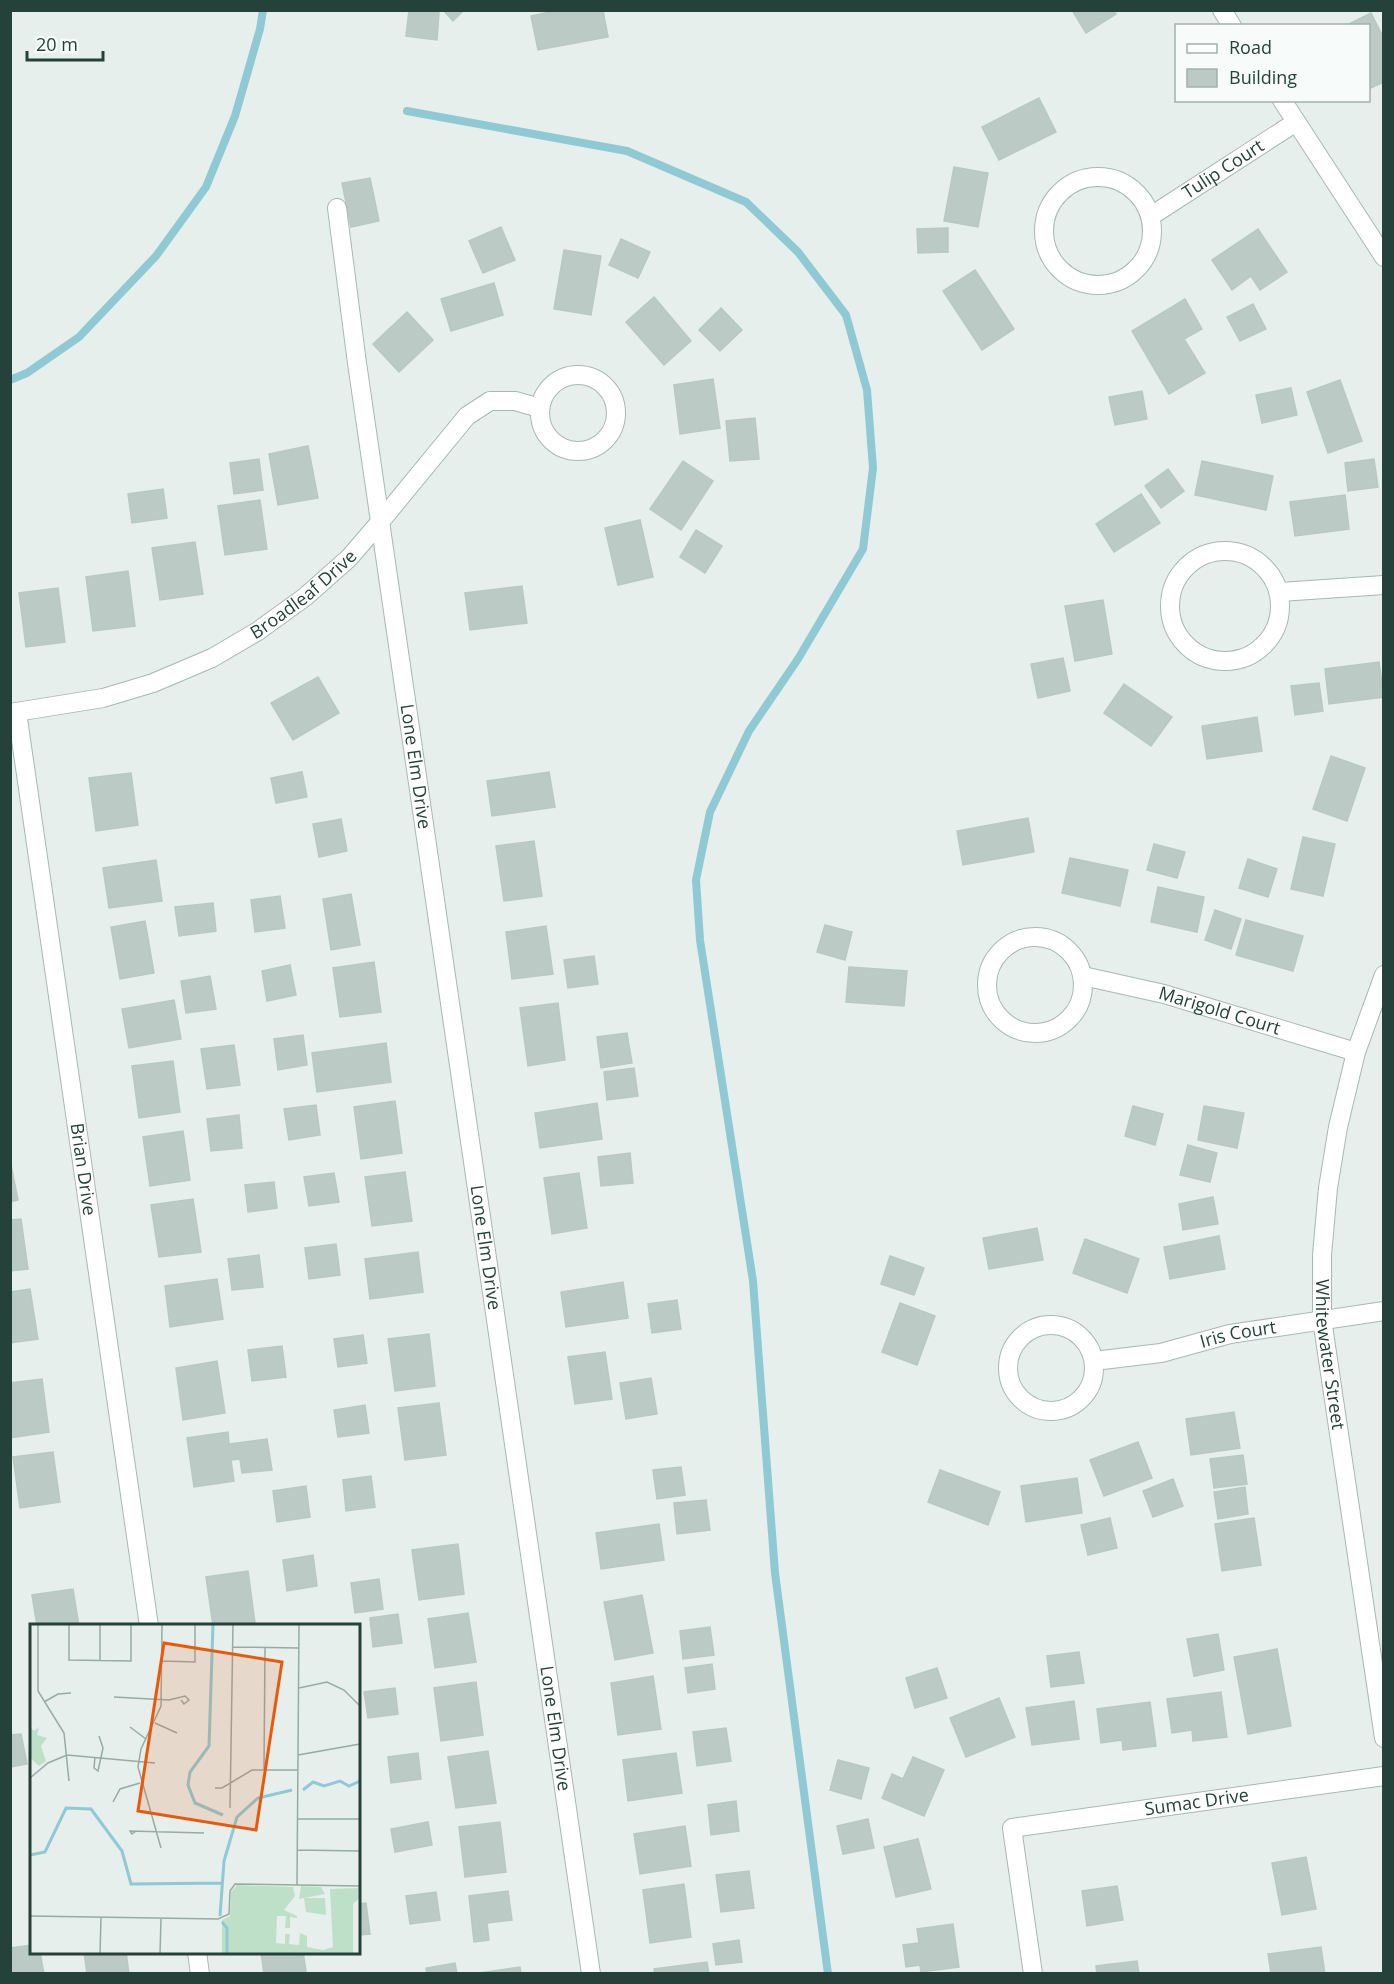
<svg xmlns="http://www.w3.org/2000/svg" width="1394" height="1984" font-family="'Open Sans',sans-serif">
<rect width="100%" height="100%" fill="#e6efeb"/>
<g fill="none" stroke-linecap="round" stroke-linejoin="round">
<g stroke="#8ec9d4" stroke-width="8">
<polyline points="407,111 627,151 746,202 798,252 846,315 867,390 873,468 863,549 798,659 749,731 710,812 696,880 700,940 753,1281 775,1573 828,1974"/>
<polyline points="10,380 27,373 79,337 156,256 206,187 235,116 260,29 263,10"/>
</g>
</g>
<g fill="#bbcac4" stroke="#b8c9c2" stroke-width="1.5">
<polygon points="409,10 439,13 437,40 406,36"/>
<polygon points="443,10 464,10 453,21"/>
<polygon points="559,10 603,10 608,37 538,50 531,16"/>
<polygon points="1072,10 1113,10 1116,14 1086,33"/>
<polygon points="1371,13 1384,39 1384,82 1368,89 1368,26 1345,26"/>
<polygon points="1039,98 1056,132 999,160 982,127"/>
<polygon points="954,167 988,173 978,227 944,221"/>
<polygon points="370,178 379,221 351,227 342,183"/>
<polygon points="501,227 515,260 483,273 469,241"/>
<polygon points="948,228 948,252 918,253 917,229"/>
<polygon points="1258,229 1287,272 1260,290 1251,276 1232,290 1212,260"/>
<polygon points="621,239 650,252 638,278 609,265"/>
<polygon points="564,250 601,256 591,315 554,309"/>
<polygon points="975,270 1014,329 982,350 943,291"/>
<polygon points="494,283 503,315 451,331 441,299"/>
<polygon points="654,297 691,341 664,365 626,322"/>
<polygon points="1185,299 1202,329 1184,339 1205,373 1169,394 1132,331"/>
<polygon points="1253,304 1266,329 1240,341 1227,317"/>
<polygon points="721,308 742,330 720,351 699,330"/>
<polygon points="407,312 433,340 399,372 373,344"/>
<polygon points="713,379 720,428 680,434 674,385"/>
<polygon points="1340,380 1362,441 1328,453 1307,392"/>
<polygon points="1291,388 1297,415 1262,423 1256,395"/>
<polygon points="1142,391 1147,419 1115,425 1109,397"/>
<polygon points="755,418 759,459 730,461 726,421"/>
<polygon points="308,446 318,498 278,505 269,454"/>
<polygon points="259,459 263,490 234,494 230,463"/>
<polygon points="1374,459 1378,487 1348,491 1345,463"/>
<polygon points="683,461 713,481 681,530 650,509"/>
<polygon points="1202,461 1273,476 1266,510 1195,495"/>
<polygon points="1168,469 1184,491 1161,508 1145,486"/>
<polygon points="163,489 167,518 132,523 128,494"/>
<polygon points="1141,494 1160,523 1114,552 1096,524"/>
<polygon points="1345,495 1349,529 1295,536 1290,502"/>
<polygon points="260,500 267,549 225,555 218,506"/>
<polygon points="640,520 653,577 618,585 605,528"/>
<polygon points="696,530 722,546 705,573 680,557"/>
<polygon points="195,542 203,594 160,600 152,548"/>
<polygon points="128,571 135,626 93,631 86,577"/>
<polygon points="522,586 527,623 470,630 465,593"/>
<polygon points="58,588 65,642 26,647 19,593"/>
<polygon points="1103,600 1112,654 1075,661 1065,606"/>
<polygon points="1063,658 1070,691 1038,698 1031,664"/>
<polygon points="1379,662 1384,697 1329,704 1325,669"/>
<polygon points="318,677 339,713 293,740 271,703"/>
<polygon points="1319,683 1323,711 1295,715 1291,686"/>
<polygon points="1124,684 1172,717 1151,746 1104,713"/>
<polygon points="1257,717 1262,751 1207,759 1202,726"/>
<polygon points="1331,756 1365,768 1347,821 1313,809"/>
<polygon points="302,772 307,797 276,803 271,778"/>
<polygon points="549,772 555,807 492,816 487,781"/>
<polygon points="131,773 138,825 96,831 89,778"/>
<polygon points="1028,818 1034,852 963,865 957,831"/>
<polygon points="341,819 347,851 319,857 313,824"/>
<polygon points="1303,837 1335,844 1323,896 1291,889"/>
<polygon points="534,841 542,896 504,901 496,846"/>
<polygon points="1154,844 1185,852 1177,878 1147,870"/>
<polygon points="1070,858 1128,870 1120,906 1062,893"/>
<polygon points="1248,859 1277,869 1268,897 1239,888"/>
<polygon points="156,860 162,901 109,908 103,868"/>
<polygon points="1158,887 1204,897 1197,932 1151,922"/>
<polygon points="351,894 360,945 331,950 323,899"/>
<polygon points="280,896 285,928 255,932 251,900"/>
<polygon points="213,903 216,931 179,936 175,907"/>
<polygon points="1215,910 1241,919 1231,949 1205,940"/>
<polygon points="1246,920 1303,936 1293,971 1236,955"/>
<polygon points="145,921 154,973 120,979 111,927"/>
<polygon points="825,925 852,932 845,960 817,952"/>
<polygon points="546,926 553,974 512,979 506,932"/>
<polygon points="594,956 598,984 568,988 564,960"/>
<polygon points="374,962 381,1012 340,1017 333,968"/>
<polygon points="290,965 296,995 267,1001 262,971"/>
<polygon points="849,967 907,971 904,1006 846,1002"/>
<polygon points="210,976 216,1009 186,1013 181,981"/>
<polygon points="174,1000 181,1039 129,1048 122,1009"/>
<polygon points="558,1003 565,1060 528,1066 520,1008"/>
<polygon points="627,1033 632,1063 601,1068 597,1037"/>
<polygon points="303,1035 307,1065 278,1070 274,1039"/>
<polygon points="386,1043 391,1082 317,1092 312,1053"/>
<polygon points="234,1045 240,1085 207,1089 201,1049"/>
<polygon points="173,1061 180,1112 139,1118 132,1066"/>
<polygon points="634,1068 638,1096 607,1100 604,1072"/>
<polygon points="395,1101 402,1153 361,1159 354,1107"/>
<polygon points="597,1103 602,1139 540,1148 535,1113"/>
<polygon points="316,1105 320,1135 289,1140 284,1109"/>
<polygon points="1133,1106 1163,1114 1155,1145 1125,1136"/>
<polygon points="1204,1106 1244,1113 1237,1148 1198,1140"/>
<polygon points="239,1115 242,1148 211,1151 207,1119"/>
<polygon points="183,1131 190,1180 150,1186 143,1137"/>
<polygon points="1188,1145 1217,1153 1210,1182 1180,1175"/>
<polygon points="630,1153 633,1183 601,1186 598,1157"/>
<polygon points="10,1160 18,1200 10,1202"/>
<polygon points="405,1172 412,1221 372,1226 365,1177"/>
<polygon points="334,1173 339,1202 309,1206 304,1177"/>
<polygon points="579,1173 587,1228 552,1234 544,1178"/>
<polygon points="274,1182 277,1208 248,1212 245,1185"/>
<polygon points="1213,1197 1218,1224 1183,1230 1179,1204"/>
<polygon points="193,1199 201,1252 159,1257 151,1205"/>
<polygon points="21,1219 28,1269 10,1271 10,1220"/>
<polygon points="1037,1228 1043,1260 989,1269 983,1238"/>
<polygon points="1219,1236 1225,1269 1170,1279 1164,1247"/>
<polygon points="1085,1239 1139,1259 1127,1293 1073,1273"/>
<polygon points="336,1244 340,1275 309,1279 305,1248"/>
<polygon points="418,1252 423,1292 370,1299 365,1259"/>
<polygon points="259,1255 263,1287 232,1290 228,1259"/>
<polygon points="890,1256 924,1268 914,1295 881,1284"/>
<polygon points="217,1279 223,1319 170,1327 165,1286"/>
<polygon points="623,1282 628,1318 566,1327 561,1292"/>
<polygon points="30,1289 38,1339 10,1343 10,1292"/>
<polygon points="677,1300 681,1329 652,1333 648,1304"/>
<polygon points="900,1303 935,1316 917,1365 882,1352"/>
<polygon points="429,1334 435,1386 395,1391 388,1339"/>
<polygon points="363,1335 367,1363 338,1367 334,1339"/>
<polygon points="282,1346 286,1377 252,1381 248,1350"/>
<polygon points="605,1352 612,1399 575,1404 568,1357"/>
<polygon points="217,1361 225,1413 183,1420 176,1368"/>
<polygon points="651,1378 657,1414 626,1419 620,1383"/>
<polygon points="42,1379 49,1432 10,1438 10,1383"/>
<polygon points="439,1403 446,1455 405,1460 398,1408"/>
<polygon points="365,1405 369,1433 338,1437 334,1410"/>
<polygon points="1234,1412 1240,1448 1191,1455 1186,1419"/>
<polygon points="228,1432 229,1444 267,1439 272,1470 242,1473 240,1459 231,1460 234,1481 194,1487 187,1438"/>
<polygon points="1138,1442 1152,1478 1104,1496 1090,1460"/>
<polygon points="53,1452 60,1502 20,1508 13,1457"/>
<polygon points="1243,1455 1247,1484 1214,1488 1210,1459"/>
<polygon points="681,1467 685,1495 657,1499 653,1470"/>
<polygon points="940,1470 1000,1492 988,1525 928,1502"/>
<polygon points="371,1476 375,1507 346,1511 343,1480"/>
<polygon points="1077,1478 1082,1513 1026,1522 1021,1486"/>
<polygon points="1173,1479 1183,1506 1153,1517 1143,1491"/>
<polygon points="306,1486 310,1517 277,1522 273,1491"/>
<polygon points="1245,1487 1248,1514 1218,1519 1214,1492"/>
<polygon points="706,1500 710,1530 677,1534 674,1503"/>
<polygon points="1110,1518 1117,1548 1088,1555 1081,1525"/>
<polygon points="1254,1518 1261,1565 1222,1571 1215,1524"/>
<polygon points="659,1524 664,1560 601,1569 596,1533"/>
<polygon points="458,1544 464,1594 419,1600 412,1550"/>
<polygon points="313,1555 317,1586 287,1591 283,1560"/>
<polygon points="248,1571 255,1623 213,1626 206,1577"/>
<polygon points="379,1579 383,1609 355,1613 351,1583"/>
<polygon points="73,1589 79,1626 37,1626 32,1595"/>
<polygon points="642,1595 653,1653 615,1660 604,1602"/>
<polygon points="468,1613 476,1662 435,1668 428,1619"/>
<polygon points="398,1614 402,1643 373,1647 370,1618"/>
<polygon points="710,1627 714,1655 683,1659 680,1631"/>
<polygon points="1218,1634 1224,1670 1194,1676 1187,1639"/>
<polygon points="1277,1649 1291,1726 1248,1734 1234,1657"/>
<polygon points="1079,1652 1084,1683 1051,1687 1047,1656"/>
<polygon points="712,1664 715,1689 688,1693 685,1668"/>
<polygon points="937,1668 947,1698 915,1708 906,1678"/>
<polygon points="653,1676 661,1729 618,1735 611,1683"/>
<polygon points="476,1682 483,1735 441,1741 434,1688"/>
<polygon points="395,1688 398,1714 368,1718 364,1692"/>
<polygon points="1221,1692 1227,1737 1193,1741 1192,1730 1172,1733 1167,1699"/>
<polygon points="999,1698 1015,1737 966,1757 950,1718"/>
<polygon points="1074,1701 1079,1739 1032,1745 1026,1708"/>
<polygon points="1150,1702 1156,1746 1123,1750 1122,1740 1101,1743 1097,1709"/>
<polygon points="726,1728 731,1761 697,1766 693,1732"/>
<polygon points="21,1734 27,1764 10,1767 10,1735"/>
<polygon points="488,1751 496,1803 456,1808 448,1757"/>
<polygon points="418,1753 421,1779 391,1783 388,1757"/>
<polygon points="676,1753 682,1793 628,1801 623,1760"/>
<polygon points="913,1757 944,1770 924,1816 882,1798 892,1774 903,1779"/>
<polygon points="838,1760 869,1768 861,1799 830,1790"/>
<polygon points="736,1801 739,1831 711,1835 708,1805"/>
<polygon points="868,1819 874,1848 843,1854 837,1826"/>
<polygon points="428,1822 432,1845 395,1852 391,1829"/>
<polygon points="500,1822 506,1872 465,1877 459,1827"/>
<polygon points="685,1826 691,1866 640,1874 634,1834"/>
<polygon points="918,1839 931,1889 896,1897 884,1847"/>
<polygon points="1306,1857 1316,1909 1282,1915 1272,1863"/>
<polygon points="749,1871 754,1908 721,1912 716,1875"/>
<polygon points="684,1884 691,1937 650,1943 643,1890"/>
<polygon points="1117,1886 1123,1920 1087,1926 1082,1891"/>
<polygon points="508,1891 512,1920 487,1923 489,1940 474,1942 469,1896"/>
<polygon points="436,1892 440,1920 410,1924 406,1896"/>
<polygon points="366,1903 370,1934 358,1935 358,1904"/>
<polygon points="953,1924 959,1967 921,1972 920,1965 906,1967 903,1945 919,1943 917,1929"/>
<polygon points="739,1940 742,1962 716,1965 713,1944"/>
<polygon points="32,1945 32,1952 40,1952 44,1974 10,1974 10,1948"/>
<polygon points="1321,1947 1325,1974 1271,1974 1268,1954"/>
<polygon points="84,1952 126,1952 129,1974 87,1974"/>
<polygon points="261,1952 303,1952 306,1971 288,1974 264,1974"/>
<polygon points="1137,1961 1139,1974 1097,1974 1096,1966"/>
<polygon points="707,1962 709,1974 655,1974 654,1969"/>
<polygon points="455,1963 457,1974 427,1974 426,1968"/>
<polygon points="520,1967 521,1974 480,1974 480,1973"/>
</g>
<g fill="none" stroke-linecap="round" stroke-linejoin="round">
<defs>
<g id="minor">
<polyline points="1222,10 1232,26"/>
<polyline points="1282,100 1384,257"/>
<circle cx="1098" cy="231" r="54"/>
<path id="s1" d="M 337,208 L 357,363 L 591,1974"/>
<path id="s2" d="M 1151,216 L 1296,122"/>
<circle cx="578" cy="413" r="38"/>
<circle cx="1225" cy="606" r="55"/>
<polyline points="1280,592 1384,585"/>
<path id="s3" d="M 17,712 L 149,1626"/>
<path id="s4" d="M 10,713 L 103,698 L 153,683 L 212,658 L 258,631 L 305,597 L 349,558 L 380,522 L 467,416 L 490,401 L 515,401 L 540,408"/>
<circle cx="1035" cy="985" r="48"/>
<path id="s5" d="M 1384,975 L 1356,1052 L 1338,1127 L 1328,1188 L 1322,1255 L 1322,1319 L 1384,1738"/>
<path id="s6" d="M 1083,976 L 1164,994 L 1356,1052"/>
<circle cx="1051" cy="1368" r="43"/>
<path id="s7" d="M 1094,1361 L 1161,1353 L 1230,1334 L 1384,1311"/>
<polyline points="197,1952 200,1974"/>
<path id="s8" d="M 1033,1974 L 1012,1828 L 1384,1776"/>
</g>
</defs>
<use href="#minor" stroke="#a8b8b2" stroke-width="20"/>
<use href="#minor" stroke="#fff" stroke-width="18"/>
</g>
<g text-anchor="middle" stroke-width="5" stroke-linejoin="round" paint-order="stroke">
<g font-size="18" fill="#24423a" stroke="#f7fbf9">
<text dy="6" stroke="none"><textPath href="#s2" startOffset="86">Tulip Court</textPath></text>
<text dy="6" stroke="none"><textPath href="#s4" startOffset="322">Broadleaf Drive</textPath></text>
<text dy="6" stroke="none"><textPath href="#s1" startOffset="564">Lone Elm Drive</textPath></text>
<text dy="6" stroke="none"><textPath href="#s6" startOffset="141">Marigold Court</textPath></text>
<text dy="6" stroke="none"><textPath href="#s3" startOffset="462">Brian Drive</textPath></text>
<text dy="6" stroke="none"><textPath href="#s1" startOffset="1050">Lone Elm Drive</textPath></text>
<text dy="6" stroke="none"><textPath href="#s7" startOffset="147">Iris Court</textPath></text>
<text dy="6" stroke="none"><textPath href="#s5" startOffset="388">Whitewater Street</textPath></text>
<text dy="6" stroke="none"><textPath href="#s1" startOffset="1536">Lone Elm Drive</textPath></text>
<text dy="6" stroke="none"><textPath href="#s8" startOffset="334">Sumac Drive</textPath></text>
</g>
</g>
<g transform="translate(30 1624)">
<rect width="330" height="330" fill="#e6efeb"/>
<path d="M 0,103 L 4,107 L 9,103 L 7,111 L 17,114 L 11,122 L 16,137 L 9,142 L 0,134 ZM 207,261 L 263,263 L 265,272 L 254,286 L 267,292 L 267,304 L 267,294 L 260,293 L 260,304 L 255,304 L 256,292 L 247,292 L 246,319 L 255,320 L 255,310 L 260,310 L 259,320 L 269,321 L 270,309 L 277,312 L 277,323 L 293,326 L 303,323 L 300,265 L 330,264 L 330,273 L 323,280 L 323,330 L 192,330 L 192,296 L 200,292 L 201,268 ZM 271,262 L 291,263 L 295,270 L 269,275 ZM 274,274 L 295,274 L 296,291 L 276,288 Z" fill="#bfe0c8"/>
<path fill="none" stroke="#8ec9d4" stroke-width="3" d="M 183,0 L 179,122 L 160,148 L 158,161 L 165,179 L 193,191M 273,166 L 283,158 L 294,162 L 310,157 L 319,162 L 330,157M 0,231 L 15,228 L 36,184 L 61,185 L 92,227 L 101,260 L 193,259M 190,292 L 194,237 L 207,193 L 228,174 L 262,166M 192,298 L 197,304 L 197,330"/>
<path fill="none" stroke="#98aaa4" stroke-width="1.5" d="M 8,0 L 8,67 L 34,109 L 39,157M 39,0 L 39,36 L 101,37 L 101,0M 202,23 L 269,24M 70,37 L 70,0M 132,37 L 165,38 L 165,0M 269,64 L 297,58 L 314,66 L 330,82M 84,73 L 139,76 L 155,72 L 159,76 L 154,80 L 151,76M 14,78 L 28,70 L 41,69M 125,99 L 147,109M 100,103 L 116,115M 268,131 L 330,120M 65,133 L 64,144 L 68,147 L 73,124 L 69,112M 234,145 L 235,24M 0,154 L 18,139 L 37,131 L 125,139M 185,164 L 192,164 L 222,146 L 267,146M 83,178 L 90,165 L 110,159M 200,184 L 203,0M 267,195 L 330,195M 106,207 L 102,210 L 100,207 L 174,209M 131,224 L 108,143 L 111,125 L 131,82 L 132,0M 268,226 L 330,227M 267,261 L 269,0M 0,292 L 188,295 L 199,290 L 200,267 L 205,260 L 330,262M 70,330 L 71,293M 130,330 L 131,294"/>
<path fill="#e8590c" fill-opacity="0.15" stroke="#e8590c" stroke-width="3" d="M 134,19 L 252,38 L 226,206 L 108,187 Z"/>
<rect width="330" height="330" fill="none" stroke="#24423a" stroke-width="3"/>
</g>
<rect width="1394" height="1984" fill="none" stroke="#24423a" stroke-width="24"/>
<rect x="1175" y="24" width="195" height="78" fill="#f7fbf9" stroke="#a3b1ad" stroke-width="1.5"/>
<rect x="1187" y="44" width="30" height="9" fill="#ffffff" stroke="#a3b1ad" stroke-width="1.5"/>
<text x="1229" y="54" font-size="18" fill="#24423a">Road</text>
<rect x="1187" y="69" width="30" height="18" fill="#bbcac4" stroke="#a3b1ad" stroke-width="1.5"/>
<text x="1229" y="84" font-size="18" fill="#24423a">Building</text>
<path d="M27 51v9h76v-9" fill="none" stroke="#24423a" stroke-width="3"/>
<text x="36" y="51" font-size="18" fill="#24423a" stroke="#f7fbf9" stroke-width="4.5" paint-order="stroke">20 m</text>
</svg>
